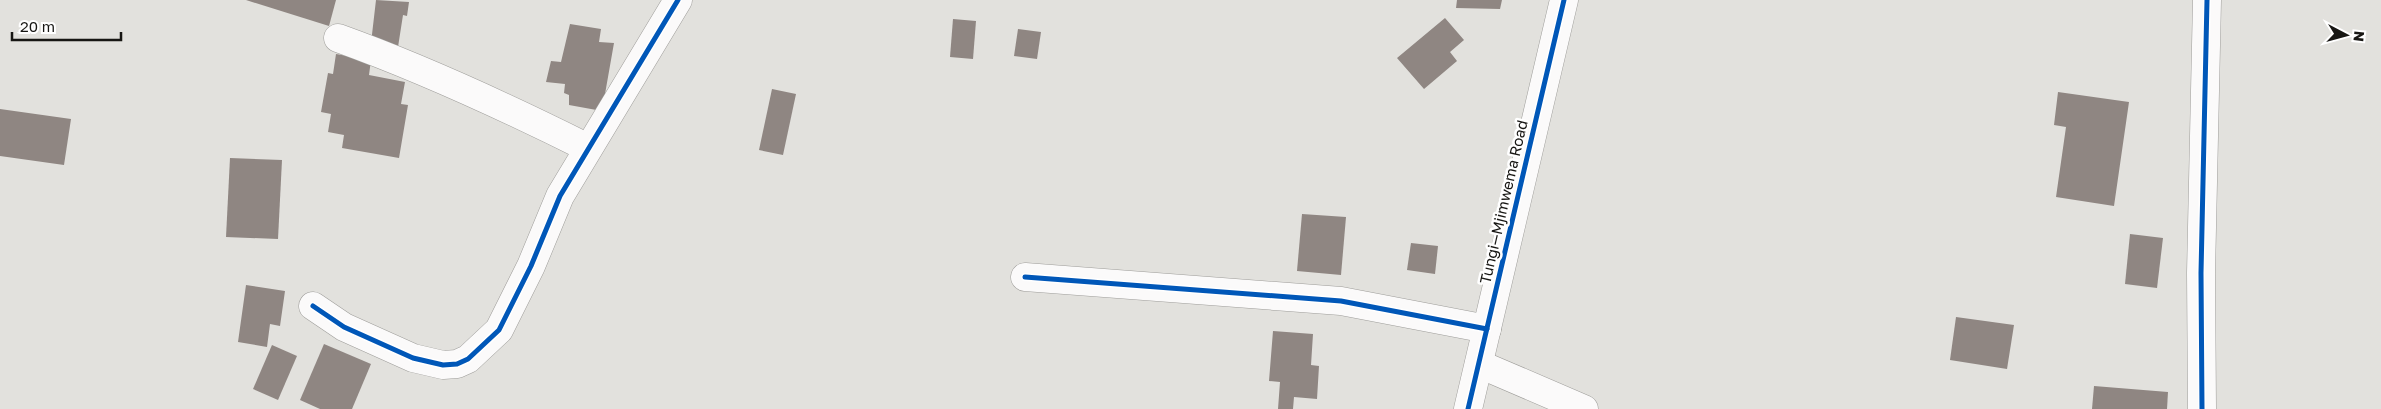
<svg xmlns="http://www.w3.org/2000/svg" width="2381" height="409" font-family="'Golos Text',sans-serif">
<rect width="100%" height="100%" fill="#e2e1dd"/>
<g fill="#8f8682">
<polygon points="246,0 336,0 329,26"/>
<polygon points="376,0 409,2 407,16 403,15 398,47 371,43"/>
<polygon points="1457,0 1502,0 1500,9 1456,8"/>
<polygon points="1445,18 1464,40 1450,52 1457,61 1424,89 1397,58"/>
<polygon points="953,19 976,21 973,59 950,57"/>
<polygon points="570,24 601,29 599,42 614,43 602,111 569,105 569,95 564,93 565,84 546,82 551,61 561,62"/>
<polygon points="1018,29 1041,32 1037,59 1014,56"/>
<polygon points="336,54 371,60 369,75 405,82 401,104 408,105 399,158 342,148 344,135 328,132 331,114 321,112 328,73 333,74"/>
<polygon points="772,89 796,94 783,155 759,150"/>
<polygon points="2058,92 2129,102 2114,206 2056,197 2066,127 2054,125"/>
<polygon points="0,109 71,119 64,165 0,156"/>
<polygon points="230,158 282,160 278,239 226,237"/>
<polygon points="1302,214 1346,217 1341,275 1297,271"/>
<polygon points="2130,234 2163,238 2157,288 2125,284"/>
<polygon points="1411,243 1438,246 1435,274 1407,270"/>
<polygon points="246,285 285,291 280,326 270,324 267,347 238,342"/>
<polygon points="1956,317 2014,325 2007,369 1950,360"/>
<polygon points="1273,331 1313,334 1311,365 1319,366 1317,399 1294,397 1293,409 1278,409 1280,382 1269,381"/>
<polygon points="324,344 371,364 352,409 320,409 300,400"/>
<polygon points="272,345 297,356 278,400 253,389"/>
<polygon points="2094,386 2168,392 2167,409 2092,409"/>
</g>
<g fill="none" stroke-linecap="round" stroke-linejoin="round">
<defs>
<g id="street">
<path d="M 338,38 C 424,69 506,107 588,148"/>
<polyline points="1025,277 1341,301 1487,329"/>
<polyline points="313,306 344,327 413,358 443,365 457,364 468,359 499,330 531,266 560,196 678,0"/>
<polyline points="1479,364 1584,409"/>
<polyline points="2202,409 2201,273 2207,0"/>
</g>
<polyline id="secondary" points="1468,409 1564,0"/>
</defs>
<use href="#street" stroke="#9e9d9a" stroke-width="29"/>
<use href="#secondary" stroke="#9e9d9a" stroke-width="29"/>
<use href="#street" stroke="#fbfafa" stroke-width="28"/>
<use href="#secondary" stroke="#fbfafa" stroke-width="28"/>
<defs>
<g id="cycleway">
<polyline points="1025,277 1341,301 1487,329"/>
<polyline points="313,306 344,327 413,358 443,365 457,364 468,359 499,330 531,266 560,196 678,0"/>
<polyline points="1468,409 1564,0"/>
<polyline points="2202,409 2201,273 2207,0"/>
</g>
</defs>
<use href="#cycleway" stroke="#fff" stroke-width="8"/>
<use href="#cycleway" stroke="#0057b8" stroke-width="5"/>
</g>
<g text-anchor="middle" stroke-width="5" stroke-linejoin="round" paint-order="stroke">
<g font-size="15" fill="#171613" stroke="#fff">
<text transform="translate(1504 202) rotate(-77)" y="5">Tungi—Mjimwema Road</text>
</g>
</g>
<g transform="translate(2346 35) rotate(96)" stroke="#ffffff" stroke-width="4" paint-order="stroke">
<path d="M0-4L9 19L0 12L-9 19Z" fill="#171613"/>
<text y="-8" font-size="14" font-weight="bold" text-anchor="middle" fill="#171613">N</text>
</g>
<path d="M12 32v8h109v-8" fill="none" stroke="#171613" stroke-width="2.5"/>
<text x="20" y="32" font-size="15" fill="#171613" stroke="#ffffff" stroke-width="4" paint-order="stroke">20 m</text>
</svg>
